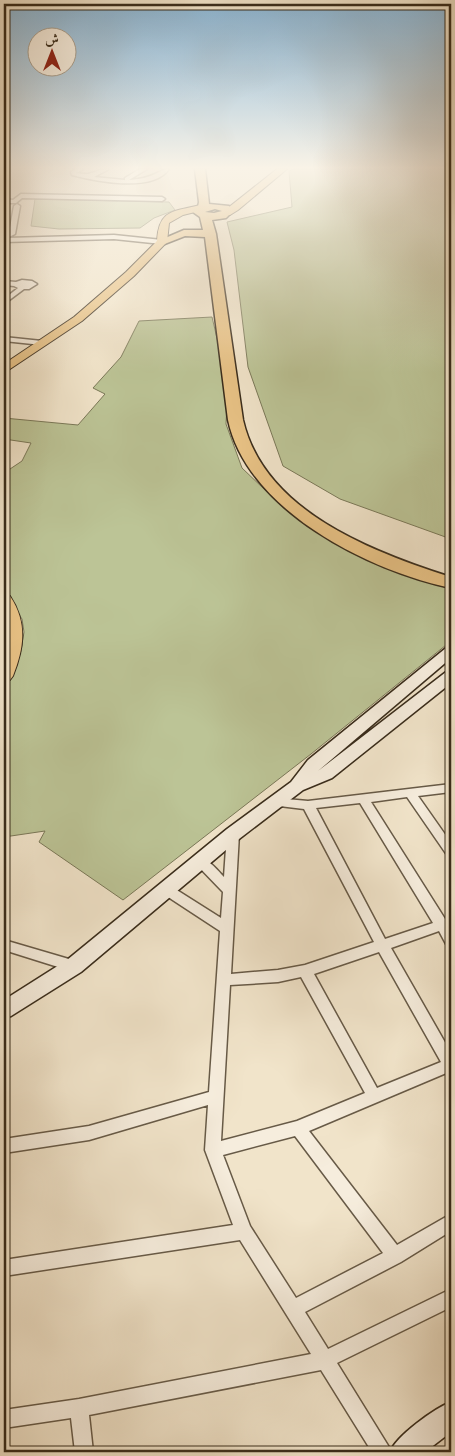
<svg xmlns="http://www.w3.org/2000/svg" width="455" height="1456" font-family="'Gentium Book Plus',Amiri,serif">
<rect width="100%" height="100%" fill="#f1e4ca"/>
<filter id="stains"><feTurbulence type="fractalNoise" baseFrequency=".004" numOctaves="4"/><feColorMatrix values="0 0 0 0 .2 0 0 0 0 .09 0 0 0 0 .02 0 0 0 .5 -.17"/></filter>
<radialGradient id="worn" r=".72"><stop offset=".6" stop-color="#630" stop-opacity="0"/><stop offset="1" stop-color="#630" stop-opacity=".3"/></radialGradient>
<g fill="#bcc496" stroke="#7a7858">
<polygon points="293,169 451,169 451,539 340,499 283,466 248,367 234,250 227,222 292,207 289,171"/>
<polygon points="35,199 169,202 175,210 154,218 140,228 59,229 31,226"/>
<polygon points="212,317 223,364 227,403 226,424 242,468 286,510 359,552 451,590 451,641 311,754 123,900 39,842 45,831 4,837 4,689 13,674 21,651 24,632 22,619 4,592 4,473 22,461 31,443 4,439 4,418 78,425 105,394 93,388 121,357 139,321"/>
</g>
<g fill="none" stroke-linecap="round" stroke-linejoin="round">
<defs>
<g id="street">
<path d="M 76,169 L 83,169 L 77,173 C 93,177 94,169 109,169 L 94,177 L 125,180 L 125,178 L 140,169 L 147,169 L 129,180 C 136,179 143,179 150,176 C 157,174 162,169 169,169 C 153,193 95,181 72,175 L 71,172 Z"/>
<polygon points="21,194 162,197 165,199 162,201 22,198 16,203 4,203 4,199 13,200"/>
<polygon points="17,204 20,206 15,234 7,238 114,235 162,240 165,242 162,244 114,239 4,242 4,235 9,233 14,206"/>
<polygon points="22,280 32,281 37,284 29,289 24,289 4,304 4,299 18,288 14,286 4,285 4,281 16,282"/>
<polygon points="4,337 42,341 46,343 42,345 4,341"/>
<path d="M 451,784 L 451,792 L 418,796 L 451,843 L 451,857 L 447,855 L 407,797 L 371,802 L 445,919 L 451,917 L 451,945 L 446,944 L 439,931 L 391,948 L 451,1053 L 451,1071 L 309,1131 L 397,1245 L 451,1214 L 451,1231 L 401,1262 L 305,1312 L 328,1349 L 451,1289 L 451,1307 L 337,1363 L 392,1452 L 372,1452 L 321,1370 L 89,1415 L 93,1452 L 75,1452 L 71,1418 L 4,1428 L 4,1410 L 79,1399 L 311,1354 L 240,1240 L 4,1276 L 4,1260 L 233,1225 L 205,1150 L 208,1105 L 89,1140 L 4,1153 L 4,1139 L 89,1126 L 209,1092 L 220,931 L 162,893 L 161,890 L 162,887 L 167,885 L 172,887 L 221,918 L 223,892 L 195,863 L 197,860 C 207,856 217,870 224,877 L 227,834 L 229,831 L 237,831 L 239,834 L 231,974 L 278,970 L 305,965 L 374,942 L 304,809 L 271,805 L 269,802 L 271,799 L 275,798 L 308,801 ZM 360,803 L 433,923 L 385,939 L 316,808 ZM 379,952 L 441,1062 L 377,1088 L 314,974 ZM 301,977 L 365,1093 L 297,1121 L 221,1141 L 230,985 L 278,982 ZM 295,1136 L 383,1253 L 296,1298 L 250,1226 L 223,1155 Z"/>
<polygon points="4,940 79,962 81,966 79,970 74,972 4,950"/>
</g>
<g id="secondary">
<polygon points="451,646 451,658 318,771 446,672 451,670 451,683 332,778 303,790 239,839 81,972 11,1016 4,1018 4,1000 67,960 227,829 291,782 308,760 446,648"/>
<path d="M 451,1402 L 451,1432 L 425,1452 L 390,1452 C 396,1436 435,1408 451,1402 Z"/>
</g>
<g id="primary">
<polygon points="277,169 287,169 238,210 230,215 224,215 224,211"/>
<path d="M 200,205 L 205,208 L 203,210 L 183,215 L 169,223 L 167,242 L 134,276 L 82,321 L 4,373 L 4,364 L 74,317 L 126,272 L 157,241 C 159,209 173,212 200,205 Z"/>
<path d="M 4,595 L 10,596 C 28,623 24,648 13,676 L 10,680 L 4,682 L 6,628 Z"/>
</g>
<path id="highway" d="M 195,169 L 205,169 L 209,204 L 229,206 L 233,211 L 226,218 L 212,220 L 216,234 L 243,420 C 264,511 372,552 451,577 L 451,588 C 369,571 247,510 228,420 L 205,237 L 185,236 L 162,245 L 156,242 L 184,230 L 203,230 L 200,217 L 193,212 L 198,207 L 199,202 ZM 215,209 L 222,211 L 214,213 L 205,212 Z"/>
</defs>
<use href="#street" stroke="#675a47" stroke-width="3"/>
<use href="#secondary" stroke="#392c1b" stroke-width="3"/>
<use href="#primary" stroke="#392c1b" stroke-width="2"/>
<use href="#highway" stroke="#392c1b" stroke-width="3"/>
<use href="#street" fill="#f6eddd" fill-rule="evenodd"/>
<use href="#secondary" fill="#f6eddd" fill-rule="evenodd"/>
<use href="#primary" fill="#e8c285" fill-rule="evenodd"/>
<use href="#highway" fill="#e8c285" fill-rule="evenodd"/>
<polyline stroke="#392c1b" stroke-width="1" points="4,615 8,632 4,657"/>
</g>
<linearGradient id="sky" x2="0" y2="1"><stop stop-color="#8ab7d8"/><stop offset="0.45" stop-color="#f9f3e7"/><stop offset="1" stop-color="#f9f3e7" stop-opacity="0"/></linearGradient>
<rect width="455" height="373" fill="url(#sky)"/>
<rect width="455" height="1456" fill="none" stroke="#f1e4ca" stroke-width="20"/>
<rect x="5" y="5" width="445" height="1446" fill="none" stroke="#392c1b" stroke-width="2.5"/>
<rect x="10" y="10" width="435" height="1436" fill="none" stroke="#392c1b"/>
<g transform="translate(52 52)"><circle r="24" fill="#f6eddd" stroke="#aaa08f"/>
<path d="M0-4L9 19L0 12L-9 19Z" fill="#8f2418"/>
<text y="-8" font-size="14" font-weight="bold" text-anchor="middle" fill="#392c1b">ش</text>
</g>
<rect width="100%" height="100%" filter="url(#stains)"/>
<rect width="100%" height="100%" fill="url(#worn)"/>
</svg>
